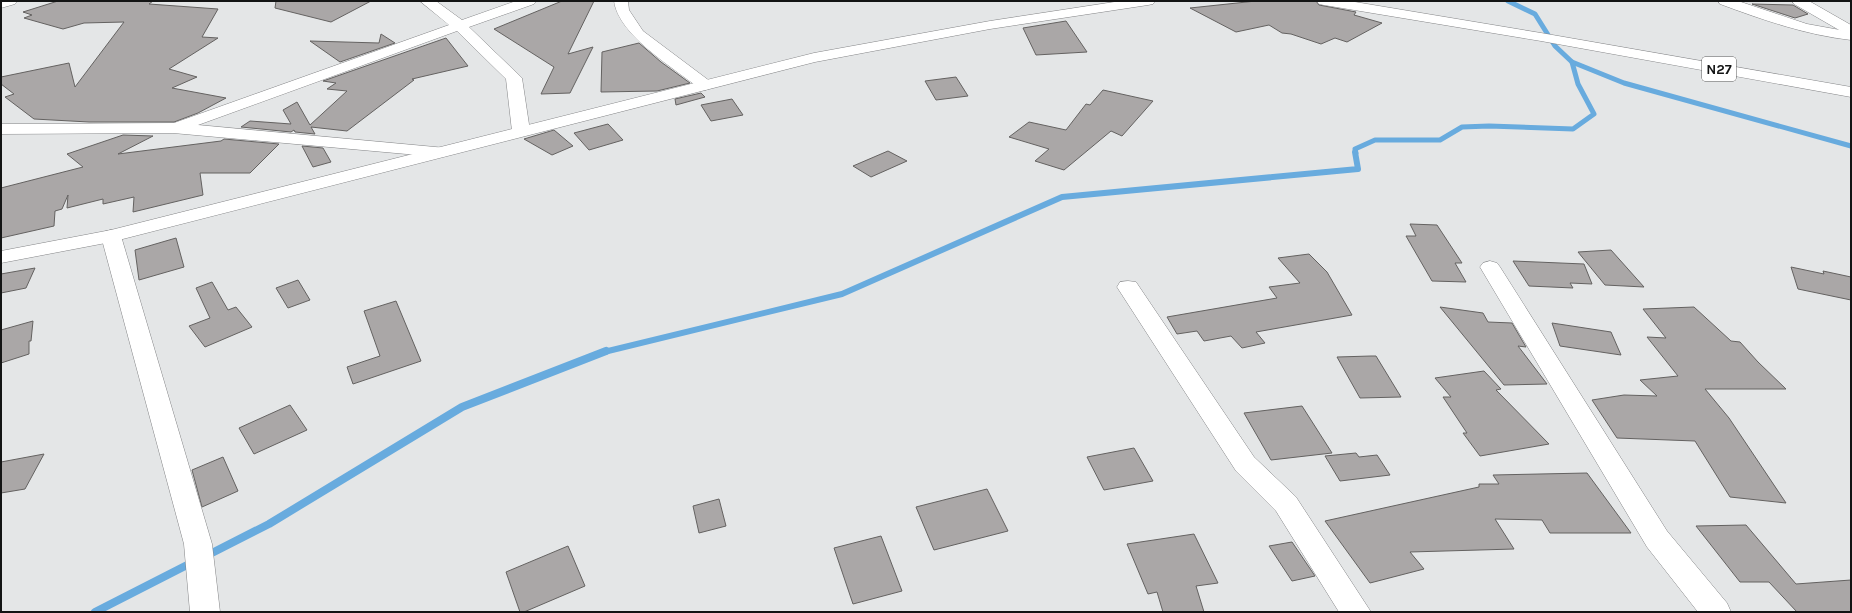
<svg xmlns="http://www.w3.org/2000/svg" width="1852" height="613" font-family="Karla,sans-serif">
<rect width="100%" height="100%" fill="#e4e6e7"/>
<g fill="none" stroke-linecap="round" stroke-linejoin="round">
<g stroke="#68abde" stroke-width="5">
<polyline points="1508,1 1535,14 1555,46 1572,62 1624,83 1851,146"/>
<polyline points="1356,153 1355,149 1375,140 1440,140 1462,127 1489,126 1573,129 1594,114 1578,84 1572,62"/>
</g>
<polyline stroke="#68abde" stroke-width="6" points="604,352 842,294 1062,197 1358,169 1355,152"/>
<g stroke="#68abde" stroke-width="8">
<polyline points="206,556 269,524 462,407 606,351"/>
<polyline points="95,612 193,562"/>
</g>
</g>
<g fill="#aaa7a7" stroke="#646261">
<polygon points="58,1 153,1 149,4 218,9 202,37 218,38 169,69 197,77 172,88 226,98 198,113 174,122 89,122 34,119 5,97 14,94 1,84 1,77 69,63 75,87 124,22 84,23 63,29 24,18 32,15 23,12"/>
<polygon points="276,1 371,1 331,22 275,8"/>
<polygon points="562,1 594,1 568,54 593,47 570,93 541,94 554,67 494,29"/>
<polygon points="1256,1 1316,1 1319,5 1356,12 1354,15 1382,23 1347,42 1335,38 1321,44 1291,34 1282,33 1269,25 1236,32 1190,8"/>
<polygon points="1752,4 1793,5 1808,14 1795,18"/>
<polygon points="1066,21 1087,52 1036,55 1023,28"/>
<polygon points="381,34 395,43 340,62 310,41 379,43"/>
<polygon points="446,38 468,66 412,79 414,80 347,131 311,127 315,134 295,132 294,130 291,132 241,127 250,121 291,124 283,110 297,102 310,125 347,91 327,89 336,83 323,81"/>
<polygon points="639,43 661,62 690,83 657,91 601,92 602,52"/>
<polygon points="956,77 968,96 936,100 925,81"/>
<polygon points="1103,90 1153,101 1122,136 1111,131 1064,170 1035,161 1049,149 1009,137 1029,122 1066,130 1086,104 1090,105"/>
<polygon points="701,93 705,97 676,105 675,99"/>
<polygon points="732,99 743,115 711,121 701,105"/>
<polygon points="608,124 623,140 589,150 574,133"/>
<polygon points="554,130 573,146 552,155 524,139"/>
<polygon points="123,135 153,136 118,154 221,141 224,139 279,144 250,173 200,173 203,195 133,212 134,197 103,204 103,199 67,208 68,195 62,209 55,211 54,226 1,238 1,188 83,167 67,154"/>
<polygon points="302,146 323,148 331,162 313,167"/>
<polygon points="888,151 907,161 871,177 853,166"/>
<polygon points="1410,224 1437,225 1462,263 1455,263 1466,282 1432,281 1406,236 1416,236"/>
<polygon points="176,238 184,267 139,280 135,250"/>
<polygon points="1611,250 1644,287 1605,285 1578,252"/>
<polygon points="1309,254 1327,272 1352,315 1256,332 1265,343 1242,348 1231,336 1204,341 1197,331 1177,334 1167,317 1277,298 1269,287 1300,283 1278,258"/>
<polygon points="1513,261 1584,264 1592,284 1570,283 1573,288 1529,286"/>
<polygon points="1791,267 1824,274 1823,271 1851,277 1851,300 1798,289"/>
<polygon points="35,268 26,288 1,293 1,274"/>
<polygon points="298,280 310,300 288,308 276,288"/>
<polygon points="212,282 228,310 236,307 252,327 205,347 189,326 210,318 196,288"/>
<polygon points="396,301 421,361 353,384 347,367 380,356 364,311"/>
<polygon points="1440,307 1483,313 1488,322 1512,323 1526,347 1518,346 1547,384 1504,385"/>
<polygon points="1694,307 1731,341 1740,342 1758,362 1786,389 1705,389 1729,418 1786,503 1730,497 1695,441 1617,438 1592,400 1624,395 1657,396 1640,380 1678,376 1647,337 1666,338 1643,309"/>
<polygon points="33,321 31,341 29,341 29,354 1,363 1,330"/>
<polygon points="1552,323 1611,332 1621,355 1560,346"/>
<polygon points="1371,356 1376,356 1401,397 1360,398 1337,357"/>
<polygon points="1484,371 1501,389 1496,390 1549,444 1480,456 1463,433 1467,433 1443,397 1451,397 1435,378"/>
<polygon points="290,405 307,430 254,454 239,428"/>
<polygon points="1302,406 1332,453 1271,460 1244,413"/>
<polygon points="1134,448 1153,481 1104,490 1087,457"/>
<polygon points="1356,453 1359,457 1377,455 1390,475 1340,481 1325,456"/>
<polygon points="44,454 25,489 1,493 1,462"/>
<polygon points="223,457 238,491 202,507 192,470"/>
<polygon points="1587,473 1631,533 1550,533 1542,520 1495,519 1514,549 1410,552 1424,569 1370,583 1325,521 1479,487 1479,484 1499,484 1493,475"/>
<polygon points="987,489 1008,531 934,550 916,507"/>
<polygon points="719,499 726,526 699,533 693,506"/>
<polygon points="1746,525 1796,584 1851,580 1851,612 1797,612 1769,582 1740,582 1696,526"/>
<polygon points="1194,534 1218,583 1196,586 1204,612 1163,612 1157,592 1148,594 1127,544"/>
<polygon points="881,536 902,591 853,604 834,548"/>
<polygon points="1292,542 1311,570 1315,576 1292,581 1269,546"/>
<polygon points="568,546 585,586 524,612 520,612 506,572"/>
</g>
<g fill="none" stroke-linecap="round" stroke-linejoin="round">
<defs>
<g id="minor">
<polygon points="1,1 17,1 15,4 1,8"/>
<polygon points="420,1 436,1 462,20 516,1 536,1 534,4 469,27 522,78 530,131 527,135 521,136 515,135 512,131 506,79 457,31 198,125 446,148 449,152 446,156 440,157 173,133 1,134 1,124 174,123 449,25"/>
<path d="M 614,1 L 628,1 L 629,10 L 643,31 L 711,82 L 713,85 L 711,88 L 705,90 L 699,88 C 674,68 618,35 614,1 Z"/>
<path d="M 1718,1 L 1738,1 L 1807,24 L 1851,32 L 1851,40 C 1806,35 1763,20 1720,4 Z"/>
<polygon points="111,230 118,232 121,236 212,544 220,612 190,612 184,544 101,236 104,232"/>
<polygon points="1490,261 1497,263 1500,267 1667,531 1727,603 1731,612 1698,612 1647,547 1480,267 1483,263"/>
<polygon points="1128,281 1136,282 1254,457 1296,497 1371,612 1339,612 1276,511 1236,471 1117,287 1120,282"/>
</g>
<g id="tertiary">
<polygon points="1121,1 1155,1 1153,4 1148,5 990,29 815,62 111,242 1,263 1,251 111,230 814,53 990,21"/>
<polygon points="1792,1 1809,1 1851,25 1851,35 1846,34 1794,4"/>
</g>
<polygon id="primary" points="1317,1 1349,1 1541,33 1851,87 1851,97 1541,41 1324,5 1319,4"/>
</defs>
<use href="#minor" stroke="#848587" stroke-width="1"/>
<use href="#tertiary" stroke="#848587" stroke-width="1"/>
<use href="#primary" stroke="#848587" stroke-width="1"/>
<use href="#minor" fill="#fff" fill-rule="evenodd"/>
<use href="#tertiary" fill="#fff" fill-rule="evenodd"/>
<use href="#primary" fill="#fff" fill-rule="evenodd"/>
</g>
<g text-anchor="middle" stroke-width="3" stroke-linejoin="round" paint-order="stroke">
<rect fill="#fff" stroke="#5a5a5a" stroke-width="1" x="1702" y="57" width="34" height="24" rx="3"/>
<g font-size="14" font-weight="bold" fill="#131414">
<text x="1719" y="74">N27</text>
</g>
</g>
<rect width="1852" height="613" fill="none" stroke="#131414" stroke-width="4"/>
</svg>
